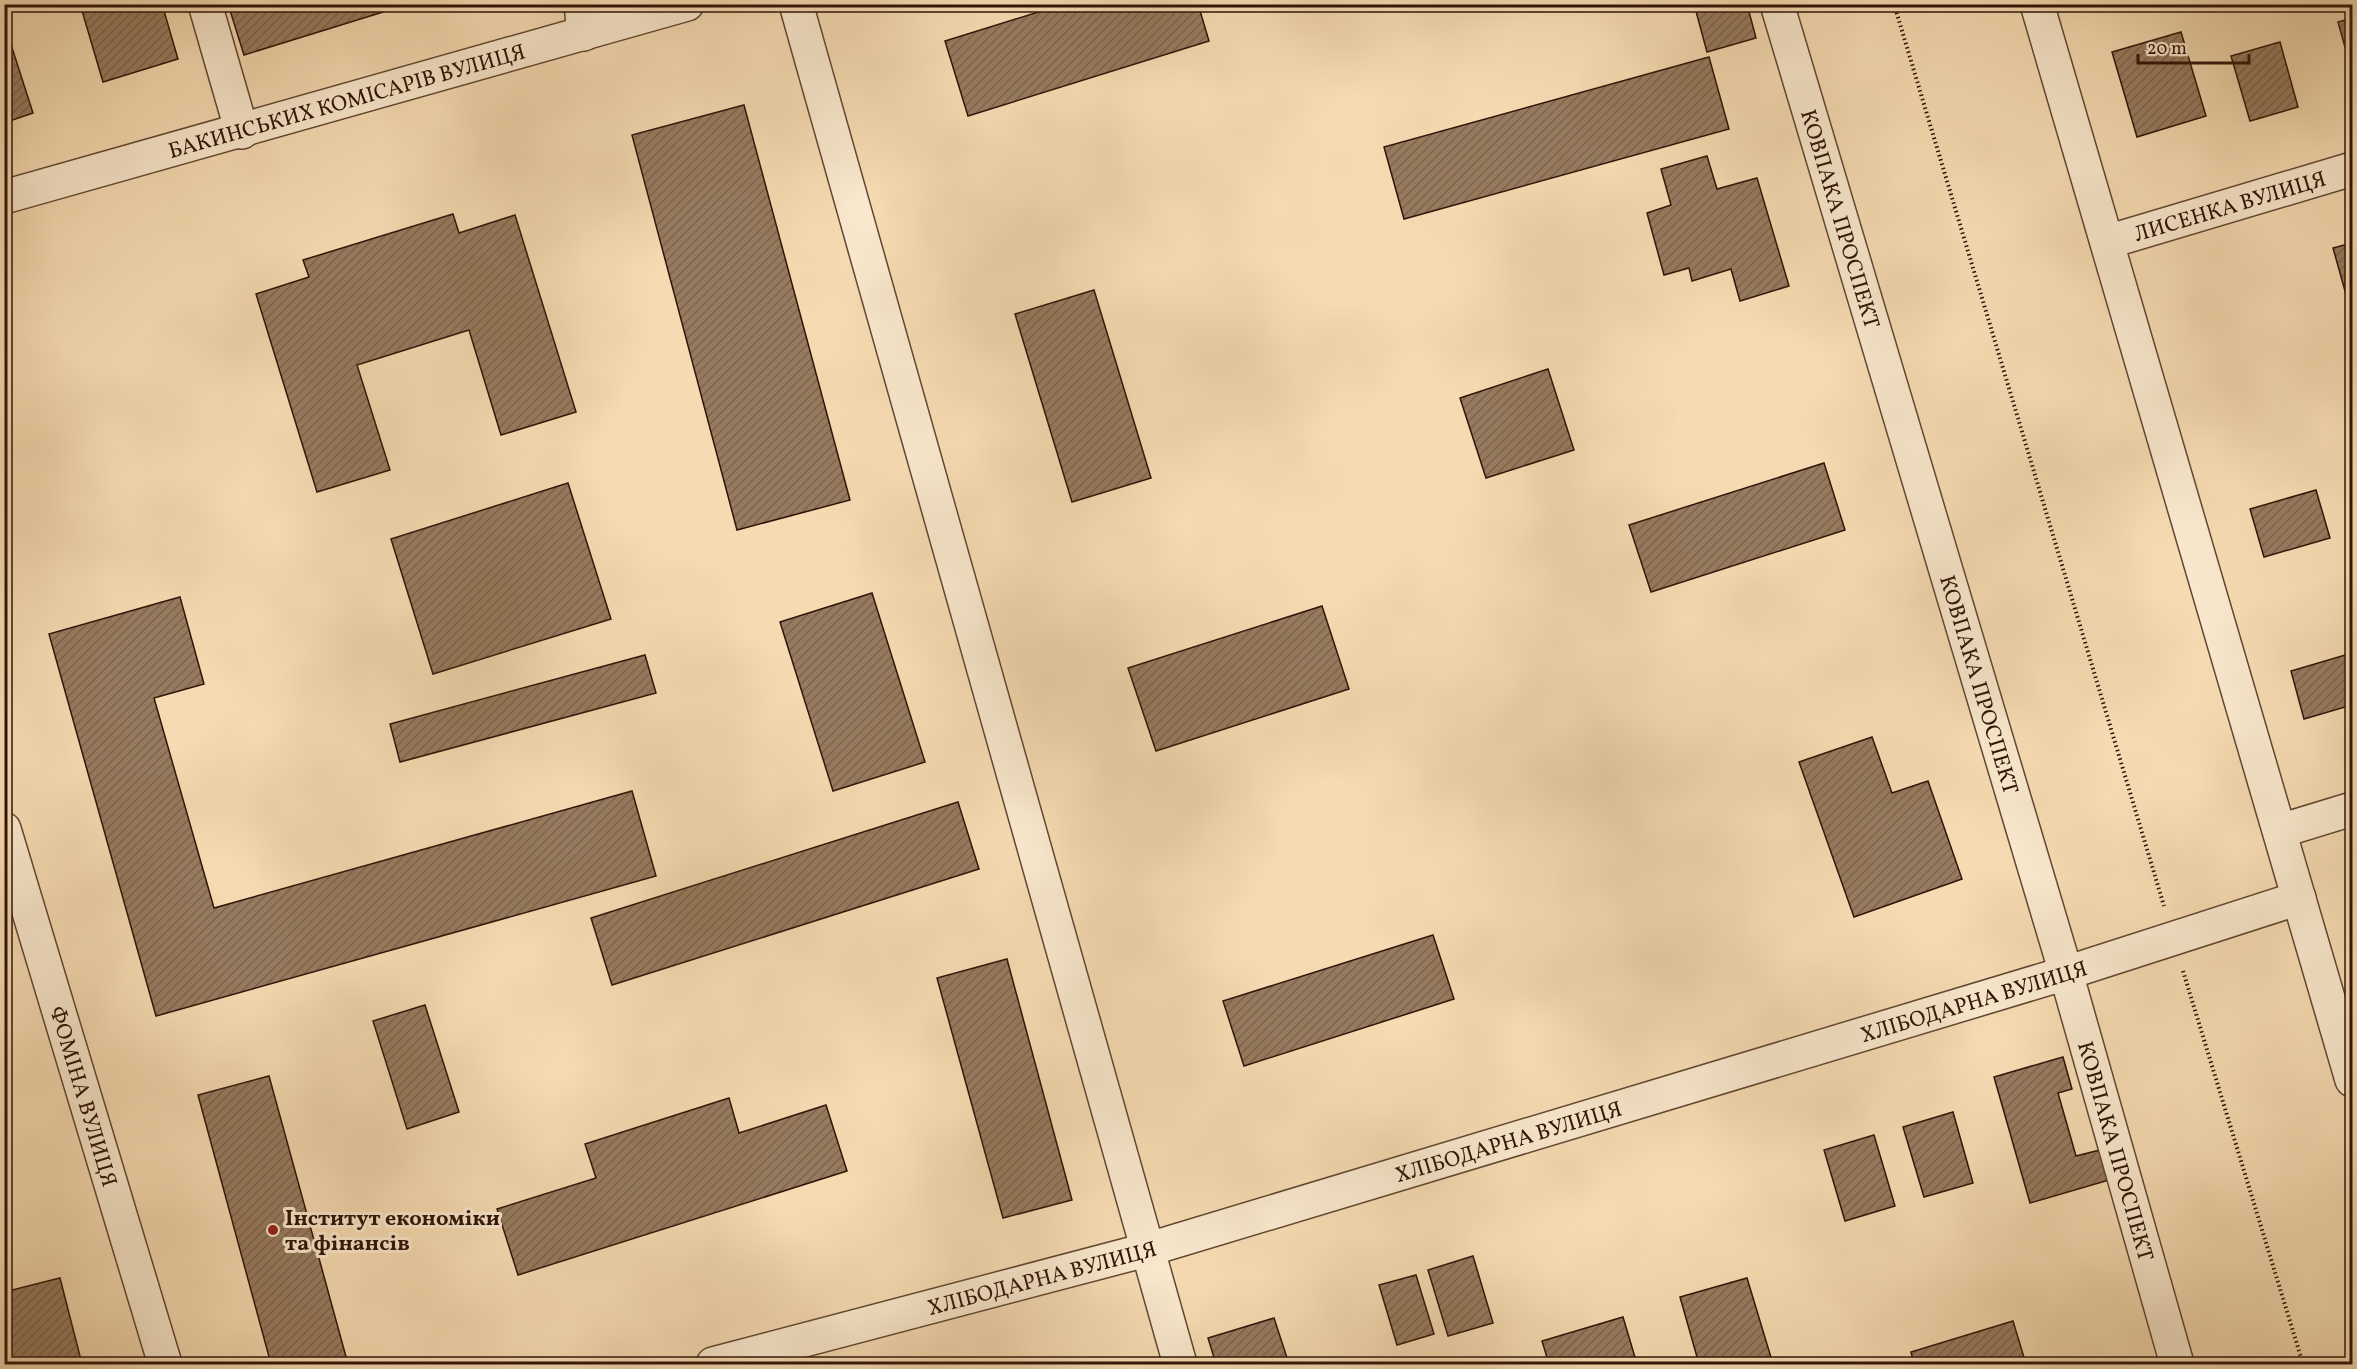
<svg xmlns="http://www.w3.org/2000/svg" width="2357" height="1369" font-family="Vollkorn,serif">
<defs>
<pattern id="building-hatch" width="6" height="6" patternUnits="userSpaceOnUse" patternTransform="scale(1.5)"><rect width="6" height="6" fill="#977b60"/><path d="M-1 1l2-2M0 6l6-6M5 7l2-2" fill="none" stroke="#7c644d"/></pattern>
</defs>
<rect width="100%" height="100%" fill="#f6dbb2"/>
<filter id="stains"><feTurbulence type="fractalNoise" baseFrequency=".00333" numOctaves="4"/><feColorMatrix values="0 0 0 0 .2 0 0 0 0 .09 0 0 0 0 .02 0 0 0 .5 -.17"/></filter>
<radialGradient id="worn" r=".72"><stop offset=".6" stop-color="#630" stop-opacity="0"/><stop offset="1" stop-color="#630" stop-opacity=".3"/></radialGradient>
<g fill="url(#building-hatch)" stroke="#301408" stroke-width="1.5">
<polygon points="80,4 162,4 178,59 103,82"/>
<polygon points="228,4 409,4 244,55"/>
<polygon points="1064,4 1198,4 1209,41 968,116 945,41"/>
<polygon points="1694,4 1747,4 1756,38 1707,52"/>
<polygon points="2352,18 2352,72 2338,22"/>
<polygon points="4,32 7,32 33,113 4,123"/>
<polygon points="2181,32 2206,116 2137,137 2112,52"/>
<polygon points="2280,42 2298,107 2250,121 2231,56"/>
<polygon points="1709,57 1729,129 1404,219 1384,147"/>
<polygon points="744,105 850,500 737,530 632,135"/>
<polygon points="1707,156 1717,189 1757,178 1789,286 1740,301 1731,269 1692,281 1689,268 1664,275 1647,213 1671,205 1661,169"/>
<polygon points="453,214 459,233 515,215 576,412 501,435 469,330 357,365 390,470 317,492 256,294 309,277 303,260"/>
<polygon points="2352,243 2352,316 2333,248"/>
<polygon points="1094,290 1151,478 1072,502 1015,314"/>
<polygon points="1548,369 1574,450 1486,478 1460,398"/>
<polygon points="1824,463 1845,530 1651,592 1629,525"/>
<polygon points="568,483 611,619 433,674 391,539"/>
<polygon points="2316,490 2330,538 2264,557 2250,509"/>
<polygon points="872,593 925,762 833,791 780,622"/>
<polygon points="180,597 204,684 154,698 214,908 632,791 656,876 156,1016 49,634"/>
<polygon points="1322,606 1349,689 1156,751 1128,668"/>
<polygon points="2352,653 2352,705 2304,719 2291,671"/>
<polygon points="645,655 656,693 400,762 390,724"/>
<polygon points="1872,737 1892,793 1928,781 1962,879 1854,917 1799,762"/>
<polygon points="958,802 979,869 612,985 591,918"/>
<polygon points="1433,935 1454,999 1244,1066 1223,1001"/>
<polygon points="1007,959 1072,1200 1003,1218 937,978"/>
<polygon points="425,1005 459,1112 407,1129 373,1021"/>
<polygon points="2063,1057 2072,1089 2058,1093 2076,1156 2100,1150 2109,1180 2030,1203 1994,1077"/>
<polygon points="269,1076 348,1364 271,1364 198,1095"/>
<polygon points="729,1098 739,1133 826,1105 847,1171 518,1275 497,1209 596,1178 585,1144"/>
<polygon points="1953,1112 1973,1183 1924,1197 1903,1127"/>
<polygon points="1874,1135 1895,1206 1845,1221 1824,1150"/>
<polygon points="1473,1256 1493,1323 1448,1336 1428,1270"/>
<polygon points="1416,1275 1434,1334 1397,1345 1379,1285"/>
<polygon points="60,1278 82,1364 4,1364 4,1292"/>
<polygon points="1747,1278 1773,1364 1699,1364 1680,1297"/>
<polygon points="1623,1317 1637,1364 1549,1364 1542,1341"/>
<polygon points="1274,1318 1289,1364 1216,1364 1208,1338"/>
<polygon points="2013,1321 2026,1364 1914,1364 1911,1352"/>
<polygon points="1135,1358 1137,1364 1114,1364"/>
</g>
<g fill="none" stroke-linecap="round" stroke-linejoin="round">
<defs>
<g id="minor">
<polyline points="205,4 242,132"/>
<polyline points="581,4 584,34"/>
<polyline points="796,4 1180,1364"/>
<path id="s1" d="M 1777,4 L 2066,973 L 2177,1364"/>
<polyline points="2037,4 2352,1080"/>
<path id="s2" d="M 4,197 L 687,4"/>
<path id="s3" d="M 2107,242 L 2352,169"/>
<path id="s4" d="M 4,829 L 165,1364"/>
<polyline points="2280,831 2352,809"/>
<path id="s5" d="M 713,1364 L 1146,1250 L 2066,973 L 2299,898"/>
</g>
</defs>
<use href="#minor" stroke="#624632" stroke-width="36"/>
<g stroke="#301408" stroke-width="4" stroke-dasharray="1.5 3" stroke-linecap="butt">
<polyline points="1894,4 2164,906"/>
<polyline points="2183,971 2303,1364"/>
</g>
<use href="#minor" stroke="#f9e8cd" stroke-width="33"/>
</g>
<circle fill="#8f2418" stroke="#f9e8cd" stroke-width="2" cx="273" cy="1230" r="6"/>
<g text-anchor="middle" stroke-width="6" stroke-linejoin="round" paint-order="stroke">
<g font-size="22" fill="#301408" stroke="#f9e8cd">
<text dy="8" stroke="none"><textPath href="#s2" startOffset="356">БАКИНСЬКИХ КОМІСАРІВ ВУЛИЦЯ</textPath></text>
<text dy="8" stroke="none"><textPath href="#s3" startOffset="128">ЛИСЕНКА ВУЛИЦЯ</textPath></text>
<text dy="8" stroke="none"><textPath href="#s1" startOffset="224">КОВПАКА ПРОСПЕКТ</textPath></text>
<text dy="8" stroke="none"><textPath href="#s1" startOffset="710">КОВПАКА ПРОСПЕКТ</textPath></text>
<text dy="8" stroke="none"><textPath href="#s5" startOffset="1312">ХЛІБОДАРНА ВУЛИЦЯ</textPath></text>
<text dy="8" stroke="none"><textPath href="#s4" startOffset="279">ФОМІНА ВУЛИЦЯ</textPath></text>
<text dy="8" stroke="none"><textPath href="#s5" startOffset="826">ХЛІБОДАРНА ВУЛИЦЯ</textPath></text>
<text dy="8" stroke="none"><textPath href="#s1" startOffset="1196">КОВПАКА ПРОСПЕКТ</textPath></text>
<text dy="8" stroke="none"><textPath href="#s5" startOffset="340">ХЛІБОДАРНА ВУЛИЦЯ</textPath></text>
</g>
<g font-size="22" font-weight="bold" fill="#301408" stroke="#f9e8cd" text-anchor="start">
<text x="285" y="1225">Інститут економіки<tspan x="285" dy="25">та фінансів</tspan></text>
</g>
</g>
<rect width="2357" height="1369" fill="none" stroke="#f6dbb2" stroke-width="24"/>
<rect x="6" y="6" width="2345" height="1357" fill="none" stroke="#301408" stroke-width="3"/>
<rect x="12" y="12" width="2333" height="1345" fill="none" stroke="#301408" stroke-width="1.5"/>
<path d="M2138 54v9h111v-9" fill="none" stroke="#301408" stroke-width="3"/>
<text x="2147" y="54" font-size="18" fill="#301408" stroke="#f9e8cd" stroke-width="4.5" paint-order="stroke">20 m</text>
<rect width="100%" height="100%" filter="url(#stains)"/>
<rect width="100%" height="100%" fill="url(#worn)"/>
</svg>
